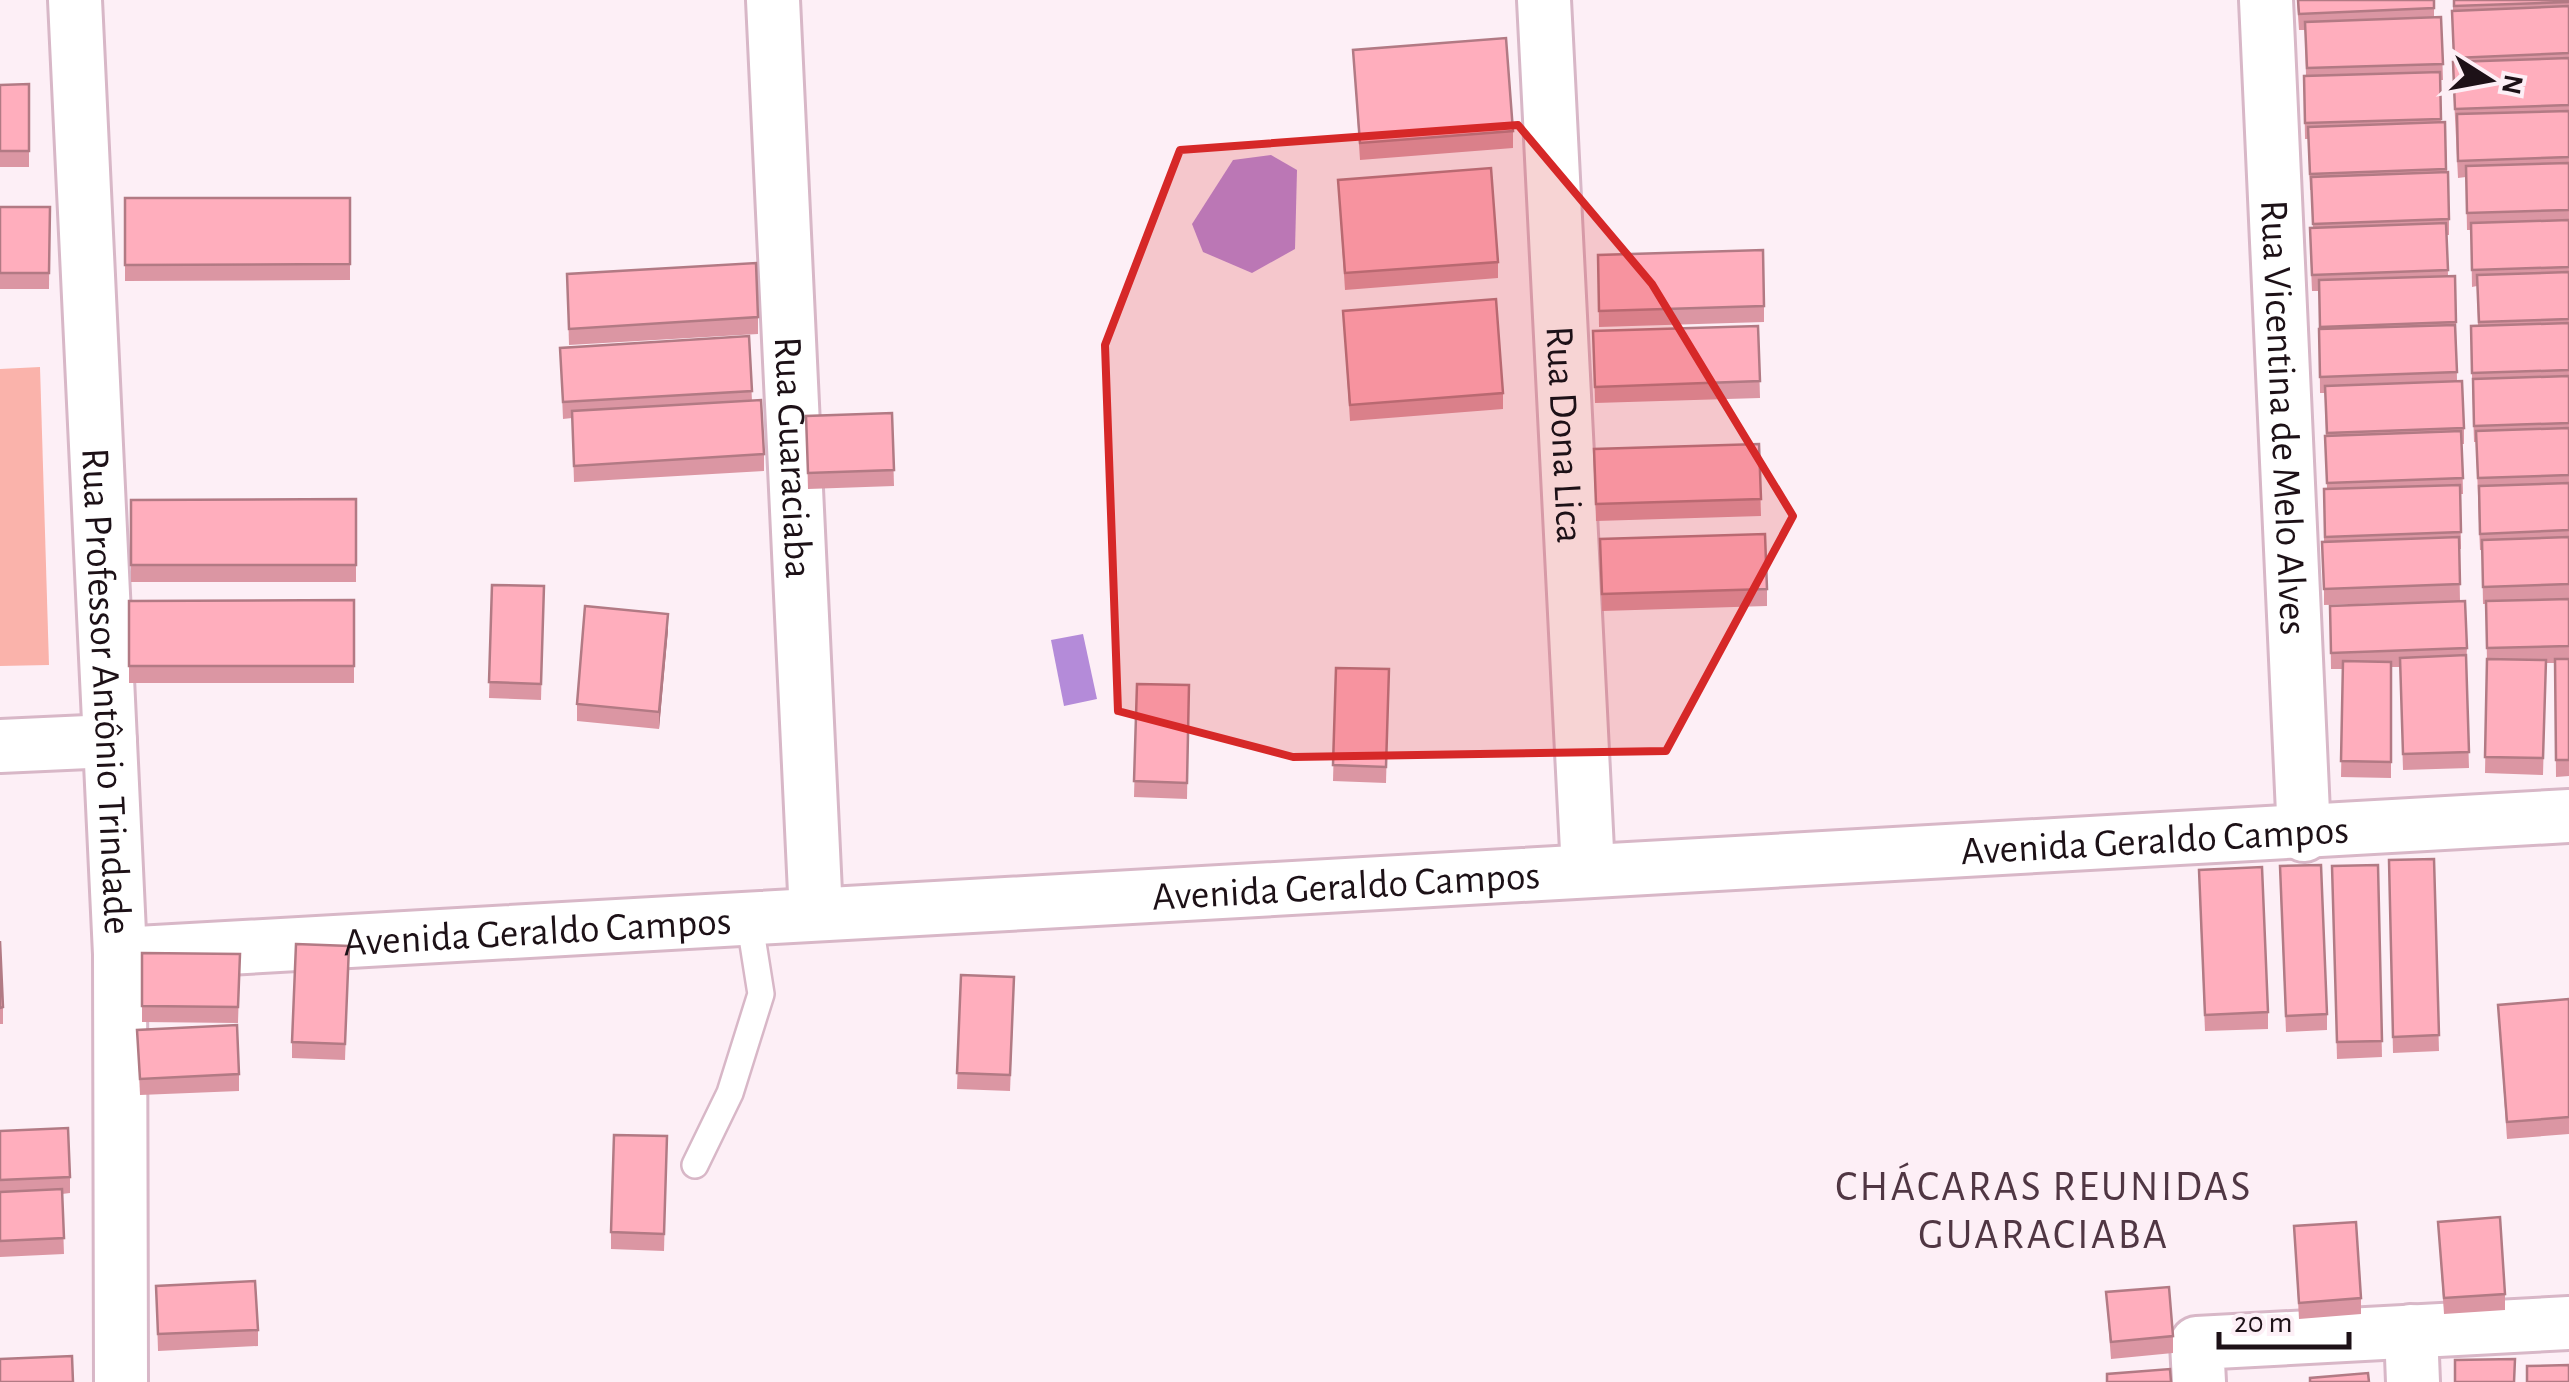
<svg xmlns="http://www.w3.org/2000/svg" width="2569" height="1382" font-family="'Alegreya Sans',sans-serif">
<rect width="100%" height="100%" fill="#fdeff6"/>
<polygon fill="#fab3ab" points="40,367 49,665 0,666 0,369"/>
<g fill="#b48bd9">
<polygon points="1271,155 1297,170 1295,249 1252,273 1203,252 1192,224 1233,160"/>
<polygon points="1083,634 1097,699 1064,706 1051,640"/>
</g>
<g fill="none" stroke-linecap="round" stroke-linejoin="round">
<defs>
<polyline id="service" points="695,1165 730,1093 761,994 749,918"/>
<g id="minor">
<path id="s1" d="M 75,0 L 120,954 L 121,1382"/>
<path id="s2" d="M 773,0 L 816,914"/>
<path id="s3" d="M 1544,0 L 1588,870"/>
<path id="s4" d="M 2266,0 L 2304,835"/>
<polyline points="0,746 110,741"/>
<path id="s5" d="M 120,954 L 2569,816"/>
<polyline points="2411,1331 2413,1382"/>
<polyline points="2199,1382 2197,1343 2569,1323"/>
</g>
</defs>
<use href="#service" stroke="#d8b7c7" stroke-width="30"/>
<use href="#minor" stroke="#d8b7c7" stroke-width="58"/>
<use href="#service" stroke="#fff" stroke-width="25"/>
<use href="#minor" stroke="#fff" stroke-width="52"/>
</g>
<g fill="#db96a3">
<polygon points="2297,0 2434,8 2434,17 2441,17 2443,80 2440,80 2441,122 2445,122 2449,219 2449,235 2447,235 2448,276 2456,322 2457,381 2464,428 2464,444 2462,444 2463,494 2460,494 2461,549 2459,549 2460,601 2324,605 2324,489 2327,489 2325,393 2320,393 2319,291 2312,291 2310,244 2313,227 2311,190 2310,190 2308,139 2305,139 2304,76 2306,76 2305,30 2299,30"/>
<polygon points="2453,0 2569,0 2569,776 2556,777 2555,663 2546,663 2543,775 2485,773 2487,663 2486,604 2483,604 2482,550 2480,550 2476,442 2474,442 2471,342 2478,326 2477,286 2472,287 2471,230 2467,230 2466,177 2458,178 2453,78"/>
<polygon points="1353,50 1513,131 1513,148 1360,160"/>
<polygon points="29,84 29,167 0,167 0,85"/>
<polygon points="1338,180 1498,262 1498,278 1345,290"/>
<polygon points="125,198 350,198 350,280 125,281"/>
<polygon points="0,207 50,207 49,289 0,289"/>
<polygon points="1598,255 1764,306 1764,322 1599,327"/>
<polygon points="567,274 758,317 758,334 569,345"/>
<polygon points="1343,311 1503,393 1503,409 1350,421"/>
<polygon points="1758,326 1760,398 1595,403 1593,331"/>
<polygon points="749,336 752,401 764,454 764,471 574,482 572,418 563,419 560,348"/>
<polygon points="892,413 894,486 808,489 806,416"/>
<polygon points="1759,444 1761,516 1596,521 1594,449"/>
<polygon points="356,499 356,582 131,582 131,500"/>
<polygon points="1600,539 1767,589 1767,606 1602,611"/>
<polygon points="492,585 544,586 541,700 489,698"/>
<polygon points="354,600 354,683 129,683 129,601"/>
<polygon points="2330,606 2467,648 2466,664 2469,768 2403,770 2400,667 2391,667 2391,778 2341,777 2343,669 2331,669"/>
<polygon points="668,630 659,729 577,721 577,704"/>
<polygon points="1336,668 1389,669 1386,783 1333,781"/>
<polygon points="1137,684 1189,685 1187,799 1134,797"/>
<polygon points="2434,859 2439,1051 2393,1053 2389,860"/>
<polygon points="2378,865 2382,1057 2337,1059 2332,866"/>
<polygon points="2280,883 2327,1014 2327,1030 2286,1032"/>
<polygon points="2199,887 2268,1012 2268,1029 2205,1031"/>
<polygon points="0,941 3,1007 3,1024 0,1024"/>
<polygon points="349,946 345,1060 292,1058 292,1042"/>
<polygon points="142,953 240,954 238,1023 142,1022"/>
<polygon points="961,975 1014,993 1010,1091 957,1089"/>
<polygon points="2569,999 2569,1134 2507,1139 2498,1005"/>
<polygon points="137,1030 239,1074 239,1091 140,1095"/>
<polygon points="0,1131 70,1177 70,1193 62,1194 64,1254 0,1257"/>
<polygon points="667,1136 664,1251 611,1249 611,1232"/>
<polygon points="2438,1222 2505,1294 2505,1310 2444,1314"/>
<polygon points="2294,1226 2361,1298 2361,1314 2299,1319"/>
<polygon points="156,1286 258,1330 258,1346 158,1351"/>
<polygon points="2106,1292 2173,1336 2173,1353 2111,1359"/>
</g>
<polygon fill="#b27a84" points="668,614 668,630 659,729 659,712"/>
<g fill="#ffaebd" stroke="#b27a84" stroke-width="2.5">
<polygon points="2298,0 2434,0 2434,8 2299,14"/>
<polygon points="2454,0 2569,0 2569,2 2454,6"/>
<polygon points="2569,6 2569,53 2454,58 2452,11"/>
<polygon points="2441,17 2443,64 2307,68 2305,22"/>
<polygon points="1506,38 1513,131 1360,143 1353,50"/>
<polygon points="2569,58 2569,105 2455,109 2453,62"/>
<polygon points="2440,72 2441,119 2305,123 2304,76"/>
<polygon points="29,84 29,151 0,151 0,85"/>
<polygon points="2569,111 2569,157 2458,161 2457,114"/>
<polygon points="2445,122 2446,169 2310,174 2308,127"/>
<polygon points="2569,163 2569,210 2467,213 2466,166"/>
<polygon points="1491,168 1498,262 1345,273 1338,180"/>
<polygon points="2448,172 2449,219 2313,224 2311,177"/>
<polygon points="125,198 350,198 350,264 125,265"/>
<polygon points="0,207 50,207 49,273 0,273"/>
<polygon points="2569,220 2569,267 2472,270 2471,223"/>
<polygon points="2446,223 2448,270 2312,275 2310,228"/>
<polygon points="1763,250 1764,306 1599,311 1598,255"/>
<polygon points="756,263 758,317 569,329 567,274"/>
<polygon points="2569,272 2569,319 2479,322 2477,275"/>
<polygon points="2455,276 2456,322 2320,327 2319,280"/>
<polygon points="1496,299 1503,393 1350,405 1343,311"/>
<polygon points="2569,323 2569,370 2472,373 2471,326"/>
<polygon points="2455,325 2457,372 2320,377 2319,329"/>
<polygon points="1758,326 1760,381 1595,387 1593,331"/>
<polygon points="749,336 752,391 563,402 560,348"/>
<polygon points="2569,376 2569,423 2474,426 2473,379"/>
<polygon points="2462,381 2464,428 2327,433 2325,386"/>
<polygon points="761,400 764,454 574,466 572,411"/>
<polygon points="892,413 894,470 808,473 806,416"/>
<polygon points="2569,428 2569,475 2478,478 2476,431"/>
<polygon points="2461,431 2463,478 2327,483 2325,436"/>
<polygon points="1759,444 1761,499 1596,504 1594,449"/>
<polygon points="2569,483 2569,530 2480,534 2479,486"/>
<polygon points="2460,485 2461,532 2325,537 2324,489"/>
<polygon points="356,499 356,565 131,565 131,500"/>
<polygon points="1765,534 1767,589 1602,594 1600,539"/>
<polygon points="2459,537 2460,584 2324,589 2322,542"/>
<polygon points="2569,537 2569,584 2483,587 2482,540"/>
<polygon points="492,585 544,586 541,684 489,682"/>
<polygon points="2569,599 2569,646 2487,648 2486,601"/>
<polygon points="354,600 354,666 129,666 129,601"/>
<polygon points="2465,601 2467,648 2331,653 2330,606"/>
<polygon points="585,606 668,614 659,712 577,704"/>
<polygon points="2466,655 2469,752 2403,754 2400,658"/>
<polygon points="2487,659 2546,660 2543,758 2485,757"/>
<polygon points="2555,659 2569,659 2569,760 2556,760"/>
<polygon points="2343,661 2391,662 2391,762 2341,761"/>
<polygon points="1336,668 1389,669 1386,767 1333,765"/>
<polygon points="1137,684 1189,685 1187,783 1134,781"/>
<polygon points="2434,859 2439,1035 2393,1037 2389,860"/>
<polygon points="2321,865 2327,1014 2286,1016 2280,866"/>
<polygon points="2378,865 2382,1041 2337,1042 2332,866"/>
<polygon points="2262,867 2268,1012 2205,1015 2199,870"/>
<polygon points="0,941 3,1007 0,1008"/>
<polygon points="296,944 349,946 345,1044 292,1042"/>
<polygon points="142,953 240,954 238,1007 142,1006"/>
<polygon points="961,975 1014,977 1010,1075 957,1073"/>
<polygon points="2569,999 2569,1117 2507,1122 2498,1005"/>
<polygon points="237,1025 239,1074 140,1079 137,1030"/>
<polygon points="68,1128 70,1177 0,1180 0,1131"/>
<polygon points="614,1135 667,1136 664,1234 611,1232"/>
<polygon points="62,1189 64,1238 0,1241 0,1192"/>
<polygon points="2500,1217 2505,1294 2444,1298 2438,1222"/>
<polygon points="2356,1222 2361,1298 2299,1303 2294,1226"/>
<polygon points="255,1281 258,1330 158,1334 156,1286"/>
<polygon points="2169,1287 2173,1336 2111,1342 2106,1292"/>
<polygon points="72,1356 73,1382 0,1382 0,1359"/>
<polygon points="2515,1359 2514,1382 2455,1382 2455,1360"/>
<polygon points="2569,1365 2569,1382 2527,1382 2527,1366"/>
<polygon points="2170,1369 2171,1382 2107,1382 2107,1374"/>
<polygon points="2368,1373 2369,1382 2310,1382 2310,1378"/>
</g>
<path fill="#d62828" fill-opacity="0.2" stroke="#d62828" stroke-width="8" stroke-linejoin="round" d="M 1518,125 L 1652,284 L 1793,516 L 1666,751 L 1293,757 L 1118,711 L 1105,345 L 1180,150 Z"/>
<g text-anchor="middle" stroke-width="8" stroke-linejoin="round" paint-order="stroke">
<g font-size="40" fill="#1d1117" stroke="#fdeff6">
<text dy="14" stroke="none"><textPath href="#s4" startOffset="418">Rua Vicentina de Melo Alves</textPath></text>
<text dy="14" stroke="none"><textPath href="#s3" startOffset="435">Rua Dona Lica</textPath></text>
<text dy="14" stroke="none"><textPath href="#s2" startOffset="458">Rua Guaraciaba</textPath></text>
<text dy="14" stroke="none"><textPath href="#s1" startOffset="692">Rua Professor Antônio Trindade</textPath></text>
<text dy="14" stroke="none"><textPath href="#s5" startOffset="2038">Avenida Geraldo Campos</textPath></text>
<text dy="14" stroke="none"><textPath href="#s5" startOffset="1228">Avenida Geraldo Campos</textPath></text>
<text dy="14" stroke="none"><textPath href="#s5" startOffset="418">Avenida Geraldo Campos</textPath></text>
</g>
<g font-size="42" letter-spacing="2.5" fill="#503643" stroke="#fdeff6">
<text x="2044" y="1200">CHÁCARAS REUNIDAS<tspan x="2044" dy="48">GUARACIABA</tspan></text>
</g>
</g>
<g transform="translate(2489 80) rotate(101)" stroke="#fdeff6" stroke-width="8" paint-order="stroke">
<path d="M0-8L18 38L0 25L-18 38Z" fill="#1d1117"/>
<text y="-15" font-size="28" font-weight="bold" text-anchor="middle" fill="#1d1117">N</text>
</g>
<path d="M2219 1332v15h130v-15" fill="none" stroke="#1d1117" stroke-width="5"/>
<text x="2234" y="1332" font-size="30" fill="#1d1117" stroke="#fdeff6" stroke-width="8" paint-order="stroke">20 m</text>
</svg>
